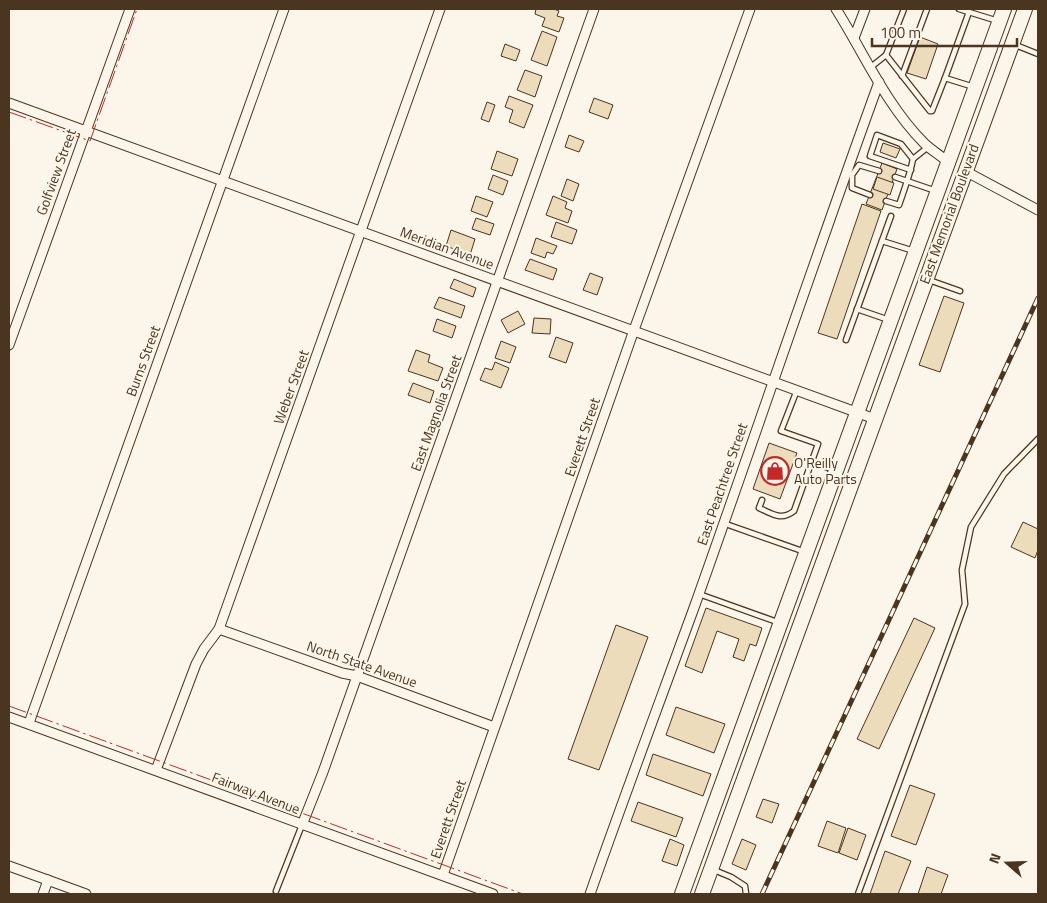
<svg xmlns="http://www.w3.org/2000/svg" width="1047" height="903" font-family="'Titillium Web',sans-serif">
<rect width="100%" height="100%" fill="#fbf6e9"/>
<g fill="#ecdcbc" stroke="#4a3520">
<polygon points="535,9 554,9 559,11 557,16 564,18 559,32 542,26 545,18 535,14 536,9"/>
<polygon points="542,31 557,37 547,66 531,60"/>
<polygon points="920,37 938,44 926,79 907,73"/>
<polygon points="505,44 520,50 516,61 501,56"/>
<polygon points="525,70 542,76 535,97 517,90"/>
<polygon points="509,96 533,105 524,128 509,122 513,110 505,107"/>
<polygon points="594,98 613,105 608,119 589,112"/>
<polygon points="487,102 495,105 489,122 481,119"/>
<polygon points="569,135 584,141 579,152 565,147"/>
<polygon points="883,143 900,149 896,158 880,152"/>
<polygon points="497,151 518,159 512,176 491,169"/>
<polygon points="882,163 897,169 882,210 866,204"/>
<polygon points="493,175 508,181 503,195 488,189"/>
<polygon points="877,177 894,183 890,195 873,189"/>
<polygon points="567,179 579,184 573,201 561,196"/>
<polygon points="476,196 493,202 487,217 471,211"/>
<polygon points="553,196 567,202 565,208 572,211 568,223 546,215"/>
<polygon points="862,204 881,211 837,339 818,333"/>
<polygon points="476,218 494,224 490,235 472,229"/>
<polygon points="556,222 577,230 572,244 551,237"/>
<polygon points="451,230 475,239 470,255 446,246"/>
<polygon points="536,238 557,246 553,254 547,252 545,258 531,253"/>
<polygon points="530,259 557,269 553,280 525,270"/>
<polygon points="590,273 603,278 597,295 583,290"/>
<polygon points="454,279 476,288 473,297 450,288"/>
<polygon points="944,296 964,303 940,372 919,365"/>
<polygon points="439,297 465,306 461,318 434,308"/>
<polygon points="518,311 525,324 508,333 501,320"/>
<polygon points="534,318 551,319 550,334 532,333"/>
<polygon points="437,319 456,326 452,338 433,331"/>
<polygon points="556,337 573,343 566,363 549,357"/>
<polygon points="501,341 516,347 510,363 495,358"/>
<polygon points="416,350 430,355 428,362 443,368 438,381 408,371"/>
<polygon points="495,362 509,368 501,388 480,380 485,368 492,370"/>
<polygon points="413,383 434,391 430,403 408,395"/>
<polygon points="769,443 797,453 780,499 753,489"/>
<polygon points="1023,522 1038,529 1038,550 1035,558 1011,547"/>
<polygon points="706,608 762,628 756,646 750,644 744,661 733,657 739,639 717,631 702,673 685,666"/>
<polygon points="914,618 935,628 879,749 857,739"/>
<polygon points="616,625 648,637 599,770 568,759"/>
<polygon points="676,707 725,724 714,753 666,735"/>
<polygon points="653,754 711,774 703,796 646,775"/>
<polygon points="910,785 935,794 916,845 891,836"/>
<polygon points="763,799 779,804 772,823 756,817"/>
<polygon points="638,802 683,818 676,837 631,821"/>
<polygon points="827,821 846,828 838,853 818,846"/>
<polygon points="848,828 866,835 857,860 839,853"/>
<polygon points="670,839 684,845 677,866 662,861"/>
<polygon points="742,839 756,845 746,870 732,864"/>
<polygon points="885,851 911,861 898,894 870,894"/>
<polygon points="927,867 948,875 941,894 918,894"/>
</g>
<g fill="none" stroke-linecap="round" stroke-linejoin="round">
<defs>
<g id="lane">
<polyline points="959,9 998,21"/>
<polyline points="1013,44 1038,54"/>
<polyline points="886,55 904,9"/>
<polyline points="871,67 886,55 930,111 932,111 945,78 974,87"/>
<polyline points="902,76 927,9"/>
<polyline points="945,78 969,12"/>
<polyline points="913,159 928,147"/>
<polyline points="895,177 936,191"/>
<polyline points="870,195 852,188 852,175 859,165 879,171"/>
<path d="M 886,201 L 899,205 C 904,190 910,175 913,159 L 901,144 L 877,135 L 870,156 L 911,170"/>
<polyline points="882,241 914,251"/>
<polyline points="929,280 960,291"/>
<polyline points="857,309 889,320"/>
<polyline points="846,340 891,216"/>
<polyline points="812,462 834,470"/>
<path d="M 762,500 L 759,508 C 773,514 781,521 794,511 L 818,444 L 781,431 L 797,390"/>
<polyline points="723,523 805,552"/>
<polyline points="699,594 780,623"/>
<polyline points="714,870 731,877 745,886 746,894"/>
<polyline points="276,891 302,825"/>
<polyline points="858,894 965,604 962,570 971,527 1004,474 1038,439"/>
</g>
<g id="street">
<path d="M 836,9 C 864,53 886,105 924,143 C 931,150 940,155 948,162"/>
<polyline points="854,38 865,9"/>
<polyline points="9,103 875,419"/>
<polyline points="965,171 1038,210"/>
<polyline points="9,345 130,9"/>
<polyline points="219,629 342,673 357,676 494,727"/>
<polyline points="9,717 493,894"/>
<polyline points="29,723 284,9"/>
<polyline points="156,770 196,664 204,649 219,629 440,9"/>
<polyline points="302,825 323,772 594,9"/>
<polyline points="9,866 86,894"/>
<polyline points="443,875 634,330 750,9"/>
<polyline points="43,894 48,880"/>
<path d="M 590,894 C 624,797 660,701 695,605 C 757,431 816,255 879,82"/>
</g>
<g id="primary">
<polyline points="682,894 1004,9"/>
<polyline points="702,894 1025,9"/>
</g>
</defs>
<use href="#lane" stroke="#4a3520" stroke-width="7"/>
<use href="#street" stroke="#4a3520" stroke-width="11"/>
<use href="#primary" stroke="#4a3520" stroke-width="16"/>
<use href="#lane" stroke="#fbf6e9" stroke-width="4.5"/>
<use href="#street" stroke="#fbf6e9" stroke-width="9"/>
<use href="#primary" stroke="#fbf6e9" stroke-width="14"/>
<defs>
<polyline id="rail" points="762,894 1038,298"/>
</defs>
<use href="#rail" stroke="#4a3520" stroke-width="5"/>
<use href="#rail" stroke="#fbf6e9" stroke-width="3" stroke-dasharray="9" stroke-linecap="butt"/>
<g stroke="#c62828" stroke-width="1" stroke-dasharray="18 4 2.5 4" stroke-linecap="butt">
<polyline points="9,112 90,141 137,9"/>
<polyline points="9,706 523,894"/>
</g>
</g>
<defs>
<symbol id="shop-ring" viewBox="-11 -11 22 22"><circle r="9.5" fill="#fbf6e9" stroke="#c62828" stroke-width="1.5"/><path d="M-5-2.5h2.3a2.7 3.5 0 0 1 5.4 0H5L5.5 6h-11ZM-1.5-2.5h3a1.5 2.3 0 0 0-3 0Z" fill="#c62828"/></symbol>
</defs>
<g fill-rule="evenodd">
<use href="#shop-ring" x="759" y="455" width="32" height="32"/>
</g>
<g text-anchor="middle" stroke-width="4" stroke-linejoin="round" paint-order="stroke">
<g font-size="14" fill="#4a3520" stroke="#fbf6e9">
<text transform="translate(56 172) rotate(-70)" y="5">Golfview Street</text>
<text transform="translate(949 214) rotate(-70)" y="5">East Memorial Boulevard</text>
<text transform="translate(447 248) rotate(20)" y="5">Meridian Avenue</text>
<text transform="translate(143 361) rotate(-70)" y="5">Burns Street</text>
<text transform="translate(291 387) rotate(-70)" y="5">Weber Street</text>
<text transform="translate(436 413) rotate(-70)" y="5">East Magnolia Street</text>
<text transform="translate(582 437) rotate(-71)" y="5">Everett Street</text>
<text transform="translate(722 484) rotate(-71)" y="5">East Peachtree Street</text>
<text transform="translate(362 664) rotate(19)" y="5">North State Avenue</text>
<text transform="translate(256 793) rotate(21)" y="5">Fairway Avenue</text>
<text transform="translate(448 819) rotate(-71)" y="5">Everett Street</text>
</g>
<g font-size="14" fill="#4a3520" stroke="#fbf6e9" text-anchor="start">
<text x="794" y="468">O'Reilly<tspan x="794" dy="16">Auto Parts</tspan></text>
</g>
</g>
<rect width="1047" height="903" fill="none" stroke="#4a3520" stroke-width="20"/>
<g transform="translate(1007 863) rotate(290)" stroke="#fbf6e9" stroke-width="4" paint-order="stroke">
<path d="M0-4L9 19L0 12L-9 19Z" fill="#4a3520"/>
<text y="-8" font-size="14" font-weight="bold" text-anchor="middle" fill="#4a3520">N</text>
</g>
<path d="M872 38v8h145v-8" fill="none" stroke="#4a3520" stroke-width="2.5"/>
<text x="880" y="38" font-size="15" fill="#4a3520" stroke="#fbf6e9" stroke-width="4" paint-order="stroke">100 m</text>
</svg>
